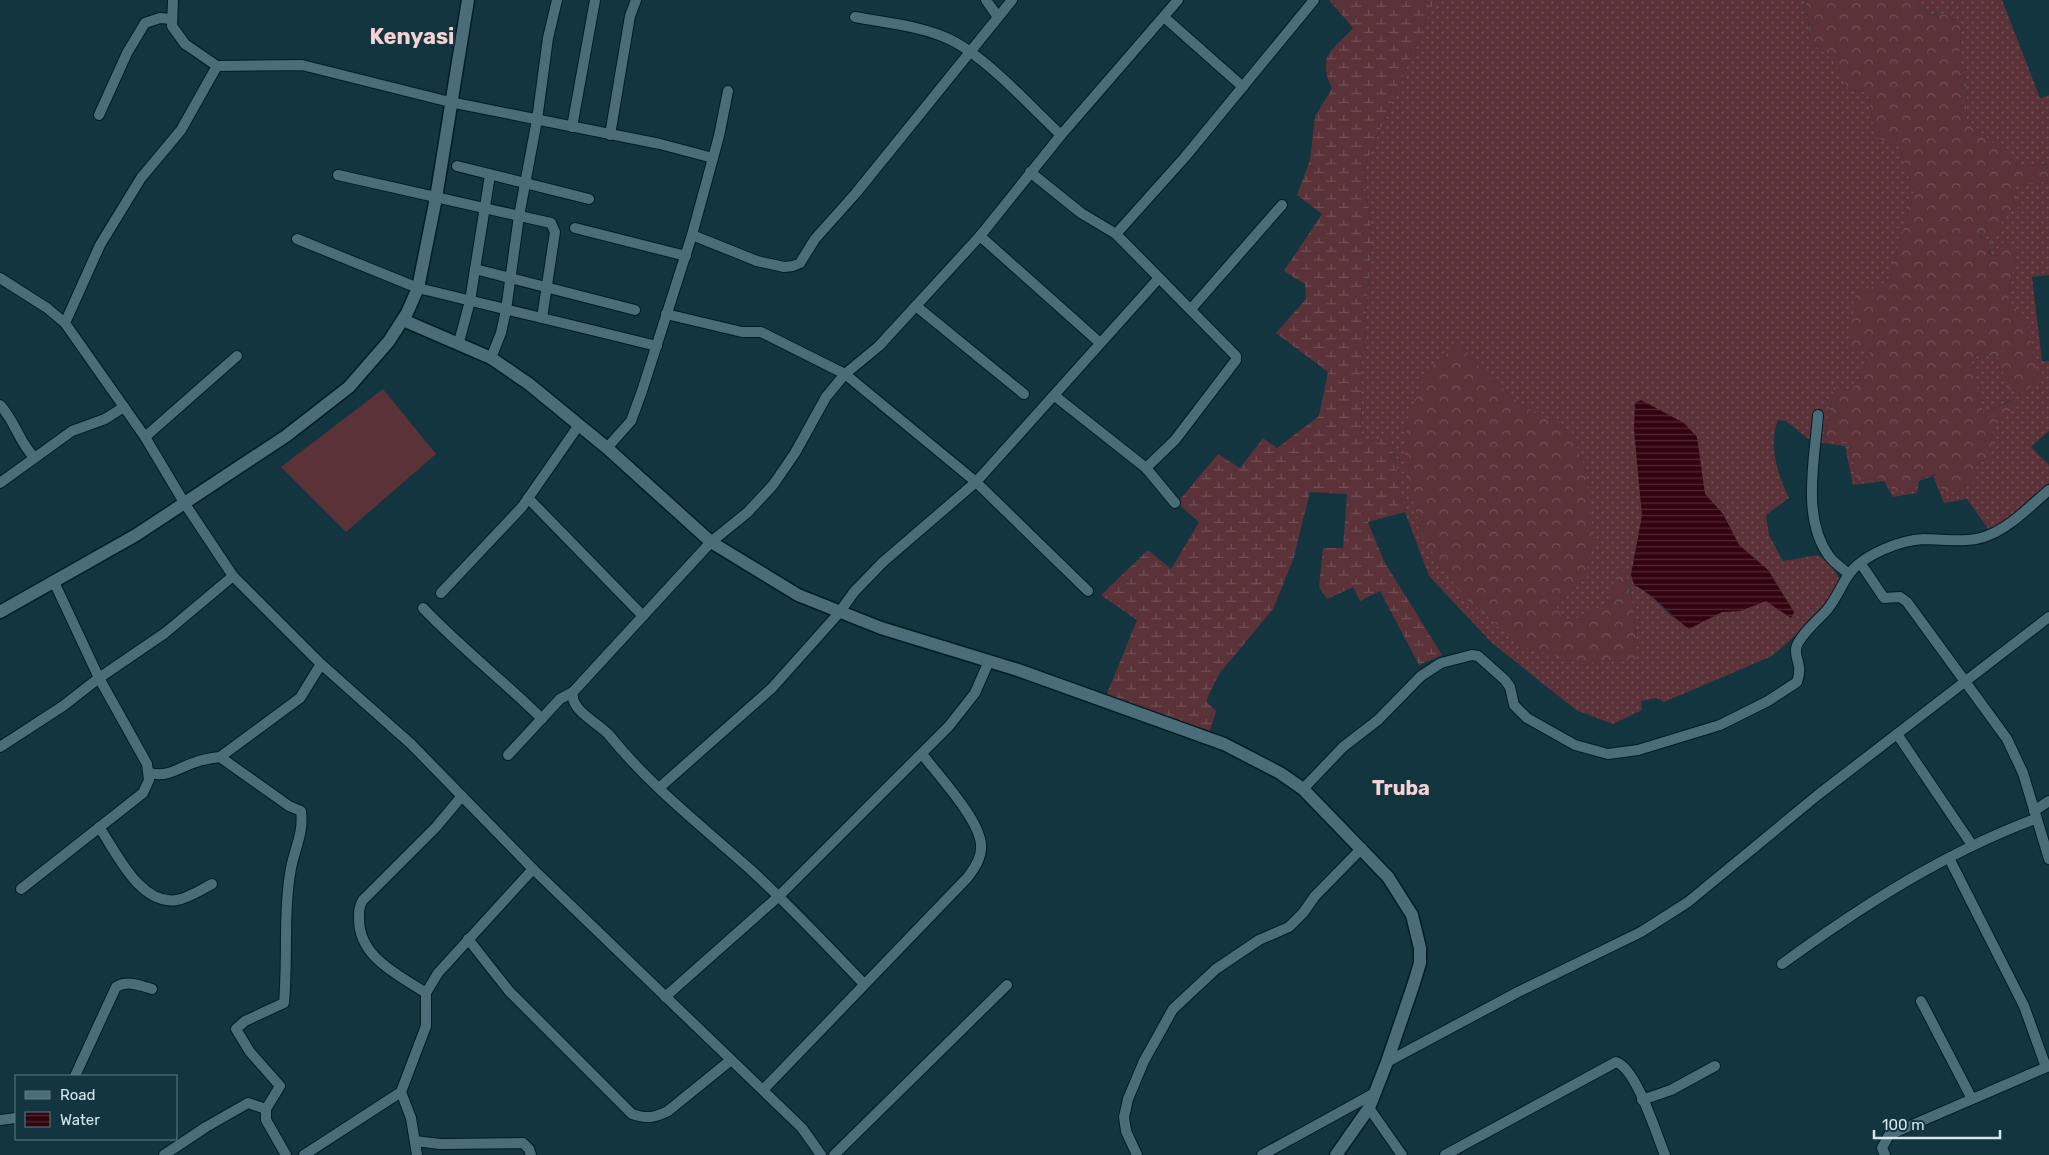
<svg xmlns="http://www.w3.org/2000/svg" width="2049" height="1155" font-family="Rubik,sans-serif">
<defs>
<pattern id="grass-dots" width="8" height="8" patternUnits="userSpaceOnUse" patternTransform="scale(1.25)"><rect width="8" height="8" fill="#5a3238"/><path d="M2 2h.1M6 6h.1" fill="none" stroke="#715055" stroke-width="1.8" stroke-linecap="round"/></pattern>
<pattern id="forest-crowns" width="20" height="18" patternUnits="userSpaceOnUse" patternTransform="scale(1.25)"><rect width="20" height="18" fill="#5a3238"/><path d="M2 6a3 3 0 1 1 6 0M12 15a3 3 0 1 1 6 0" fill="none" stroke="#715055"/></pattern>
<pattern id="wetland-marsh" width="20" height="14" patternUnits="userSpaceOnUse" patternTransform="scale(1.25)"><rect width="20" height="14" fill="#5a3238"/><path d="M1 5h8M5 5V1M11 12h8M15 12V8" fill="none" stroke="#715055"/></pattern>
<pattern id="water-rules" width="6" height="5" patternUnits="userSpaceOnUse" patternTransform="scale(1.25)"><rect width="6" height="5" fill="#340310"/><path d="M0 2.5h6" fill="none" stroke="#502833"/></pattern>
</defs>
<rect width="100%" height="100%" fill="#12353f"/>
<g fill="url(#grass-dots)" fill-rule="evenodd">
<path d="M 1435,0 L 1806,0 L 1810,42 L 1833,58 L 1849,90 L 1868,92 L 1875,136 L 1899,146 L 1914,191 L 1889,281 L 1847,351 L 1871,348 L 1862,373 L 1852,390 L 1834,388 L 1824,438 L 1850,445 L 1856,482 L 1881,477 L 1918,479 L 1976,465 L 1990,457 L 1989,425 L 2013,399 L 1983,414 L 1970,359 L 1979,353 L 2000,358 L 2006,302 L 2017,252 L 1992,256 L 1980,234 L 2004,212 L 2014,185 L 2049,181 L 2049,275 L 2032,277 L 2042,361 L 2049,361 L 2049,431 L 2031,447 L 2049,465 L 2049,483 L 2005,521 L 1989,530 L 1967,499 L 1944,503 L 1933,476 L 1919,481 L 1917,493 L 1893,497 L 1884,481 L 1853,485 L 1845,446 L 1811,441 L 1786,421 L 1778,420 C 1768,446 1778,475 1789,498 L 1766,515 L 1769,535 L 1783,561 L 1818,555 L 1830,563 L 1841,582 L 1817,616 L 1772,656 L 1664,702 L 1656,698 L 1641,701 L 1642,710 L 1613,724 L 1576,710 L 1492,643 L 1429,576 L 1405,512 L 1390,436 L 1362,443 L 1361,372 L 1372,241 L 1364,168 ZM 1460,344 L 1484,372 L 1517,401 L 1572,433 L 1586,473 L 1584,579 L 1555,606 L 1570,622 L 1608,604 L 1619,571 L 1624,573 L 1631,591 L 1636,636 L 1524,647 ZM 1701,475 L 1705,494 L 1723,514 L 1739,545 L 1768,570 L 1793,612 L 1791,618 L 1766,601 L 1740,611 L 1722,612 L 1689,628 L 1670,615 L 1631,575 L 1642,516 Z"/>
<polygon points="1917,0 2002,0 2040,98 2049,95 2049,164 2020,167 1967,120 1966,83 1959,57 1962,25 1947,15 1924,14"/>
</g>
<g fill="url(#forest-crowns)">
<polygon points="1806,0 1917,0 1924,14 1947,15 1962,25 1959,57 1966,83 1967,120 2020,167 2049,164 2049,181 2014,186 2018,208 2004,212 2000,233 1980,235 1981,238 1993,241 1988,252 1992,256 1997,256 2003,242 2017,252 2006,302 2026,317 2038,379 2024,393 2007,389 2000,358 1979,353 1971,359 1983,414 2014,399 2016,405 1998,423 1989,425 1996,439 1990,457 1976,465 1975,482 1945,495 1935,474 1918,479 1916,489 1896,493 1881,477 1856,482 1850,445 1824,438 1834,387 1852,390 1862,373 1871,349 1847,352 1856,293 1889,281 1914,191 1899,146 1875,137 1868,92 1849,90 1833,59 1810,42"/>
<path d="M 1460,344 L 1484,372 L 1517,401 L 1572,432 L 1586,473 L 1594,544 L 1584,579 L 1555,606 L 1570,622 L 1607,604 L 1619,571 L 1625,573 C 1635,601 1636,631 1635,661 L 1579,663 L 1524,647 L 1463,596 L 1424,541 L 1405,470 L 1406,423 L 1427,370 Z"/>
</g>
<path fill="url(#wetland-marsh)" d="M 1329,0 L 1435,0 L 1364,168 L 1372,241 L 1361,372 L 1362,443 L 1390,436 L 1405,512 L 1368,522 L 1384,561 L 1442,655 L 1419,665 L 1380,591 L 1360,601 L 1353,587 L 1327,599 L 1319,587 L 1323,548 L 1343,548 L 1347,494 L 1310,492 L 1293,560 L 1273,609 L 1219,674 L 1206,701 L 1216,711 L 1210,731 L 1106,696 L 1137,620 L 1101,595 L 1148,550 L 1171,569 L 1199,522 L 1177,503 L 1218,454 L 1240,468 L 1263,438 L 1277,448 L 1319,416 L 1328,372 L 1276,333 L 1306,299 L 1305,284 L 1284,271 L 1322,214 L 1297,195 L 1310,160 L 1315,116 L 1332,89 C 1317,55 1331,52 1353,28 Z"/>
<polygon fill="#5a3238" points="383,389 436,454 346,532 281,467"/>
<path fill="url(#water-rules)" d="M 1641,400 L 1684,423 L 1697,437 L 1705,494 L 1723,514 L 1739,545 L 1768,570 L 1794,612 L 1791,618 L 1766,601 L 1740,611 L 1722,612 L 1689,629 C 1670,615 1655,595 1634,585 L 1631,575 L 1642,516 L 1634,429 L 1635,403 Z"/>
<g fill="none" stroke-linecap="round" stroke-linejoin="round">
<defs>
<g id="minor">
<polyline points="173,0 172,26 185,44 217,66 302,65 450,102 660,144 713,158"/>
<polyline points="986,0 998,17"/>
<path d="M 855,17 C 886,23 923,26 951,40 C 987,58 1030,106 1061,135"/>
<polyline points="1164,17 1243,87"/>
<polyline points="217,66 181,130 141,178 100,245 65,323 145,437 185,504 233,576 321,664 411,744 533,869 802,1128 821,1155"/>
<polyline points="99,115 127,53 145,23 160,18 172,19"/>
<polyline points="572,127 595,0"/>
<polyline points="610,135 630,16 636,0"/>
<polyline points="457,166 589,199"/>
<polyline points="1030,172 1081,213 1116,234 1236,356 1236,360 1175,440 1146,468"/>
<polyline points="575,228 686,256"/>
<polyline points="1116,234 1185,157 1314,0"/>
<polyline points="692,235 757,261 784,267 793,266 800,263 815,239 856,193 1012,0"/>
<polyline points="980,236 1099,342"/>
<polyline points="297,239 418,288 542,318 555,232 551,223 338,175"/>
<polyline points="475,269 635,310"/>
<polyline points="0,278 47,308 65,323"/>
<polyline points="916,306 1024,394"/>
<polyline points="1191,309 1282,205"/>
<polyline points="666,314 742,332 761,332 845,374 976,482 1088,591"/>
<polyline points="542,318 657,346"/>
<polyline points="459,342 470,301 490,175"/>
<polyline points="491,358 501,333 506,310 519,216 537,120 548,38 557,0"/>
<polyline points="1055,396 1146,468 1175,503"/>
<path d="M 0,405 C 15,421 19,442 34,457"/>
<path d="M 1818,415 C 1815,458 1801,518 1829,556 C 1834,563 1843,569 1849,574"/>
<polyline points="145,437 237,356"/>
<polyline points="607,448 631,421 642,391 692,235 719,136 728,91"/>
<polyline points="0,483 72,431 105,419 124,407"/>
<polyline points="528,498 643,616"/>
<polyline points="1861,564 1884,598 1900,597 1907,602 2007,739 2023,773 2049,859"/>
<polyline points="441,593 522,507 579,425"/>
<path d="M 423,608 C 461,648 504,681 542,719"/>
<polyline points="1897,734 1972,845"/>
<polyline points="0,747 63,706 99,678 165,633 233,576"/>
<polyline points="508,755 560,699 573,692"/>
<path d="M 150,773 C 169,778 179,767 196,762 C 204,759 212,758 220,757"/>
<polyline points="659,788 772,688 839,613 854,592 883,562 976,482 1159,278"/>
<path d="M 1303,789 L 1343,747 L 1378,720 L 1421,676 L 1441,663 L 1472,655 L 1478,656 L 1505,680 L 1510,687 L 1514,705 L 1527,718 L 1575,745 L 1608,754 L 1638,750 L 1720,725 L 1768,701 L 1797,682 C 1803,664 1795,661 1796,649 C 1797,638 1819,619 1827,610 C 1836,599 1841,586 1849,574 C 1863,555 1900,540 1924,539 C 1944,539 1965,543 1984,537 C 2009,529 2030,506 2049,490"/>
<polyline points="2034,811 2049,801"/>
<path d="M 99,827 C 117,853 140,906 177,900 C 189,898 202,889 212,884"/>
<polyline points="1949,858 2024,1006 2046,1067"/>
<polyline points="21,889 143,793 149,780 147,764 99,678 54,582"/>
<path d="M 468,939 L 509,991 L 632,1114 C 647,1119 654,1118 668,1111 L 731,1060"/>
<path d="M 1782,964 C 1860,907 1944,853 2035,819"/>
<path d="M 864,984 C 827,945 790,906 751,870 C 703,827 651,787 610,736 C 600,724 569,710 573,692 L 711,542 L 748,512 L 773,485 L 795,453 L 826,397 L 845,374 L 879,346 L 980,236 L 1061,135 L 1178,0"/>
<path d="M 426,993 C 397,974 359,957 359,919 C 359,911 359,906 363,900 L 436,827 L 462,796"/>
<polyline points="665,997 779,896 949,726 975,693 989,661"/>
<polyline points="1921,1001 1972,1099"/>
<polyline points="1387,1062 1518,992 1641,932 1688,902 1819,794 2049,617"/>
<path d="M 75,1076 L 116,987 C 127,980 139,985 152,989"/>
<path d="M 763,1090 L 968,877 C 975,867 982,858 981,845 C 980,820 938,775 922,754"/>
<polyline points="401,1092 411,1118 417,1155"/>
<polyline points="1642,1100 1671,1090 1715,1066"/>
<polyline points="1369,1108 1402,1155"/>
<polyline points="0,1120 16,1118"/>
<polyline points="415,1141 440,1144 523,1143 529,1149 531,1155"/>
<polyline points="164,1155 206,1127 248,1103 266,1109"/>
<path d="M 286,1155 L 266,1120 L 266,1109 L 280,1086 L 250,1052 L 236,1029 L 245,1021 L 284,1003 C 288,958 283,912 291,868 C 295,848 304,832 301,811 L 289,806 L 220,757 L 300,698 L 321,664"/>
<polyline points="304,1155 401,1092 426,1026 426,993 438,973 533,869"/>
<polyline points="834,1155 1007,985"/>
<polyline points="1137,1155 1126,1131 1124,1117 1128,1099 1144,1061 1173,1009 1216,969 1259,940 1289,927 1303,913 1315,896 1362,848"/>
<polyline points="1262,1155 1373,1094"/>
<path d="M 1445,1155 L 1616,1062 C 1637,1069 1656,1134 1665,1155"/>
<polyline points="1885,1155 1882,1148 1889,1135 2049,1066"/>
</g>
<g id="tertiary">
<polyline points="403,320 491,358 529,384 607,448 711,542 798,595 881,628 1018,670 1224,744 1280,773 1303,789 1388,877 1412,915 1420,948 1420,963 1413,986 1387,1062 1369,1108 1336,1155"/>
<polyline points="0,612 136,535 286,436 349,387 389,341 407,313 418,288 436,198 468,0"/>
</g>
</defs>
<use href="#minor" stroke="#021b23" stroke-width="12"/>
<use href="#tertiary" stroke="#021b23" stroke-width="15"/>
<use href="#minor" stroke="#4a6d79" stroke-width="10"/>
<use href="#tertiary" stroke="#4a6d79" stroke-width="12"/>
</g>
<g text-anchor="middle" stroke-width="5" stroke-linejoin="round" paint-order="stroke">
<g font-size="20" font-weight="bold" fill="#f5d2d5" stroke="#12353f">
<text x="1401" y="795">Truba</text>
</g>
<g font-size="22" font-weight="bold" fill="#f5d2d5" stroke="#12353f">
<text x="412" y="44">Kenyasi</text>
</g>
</g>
<rect x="15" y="1075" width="162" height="65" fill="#12353f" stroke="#607c85"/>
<rect x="25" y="1091" width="25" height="8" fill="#4a6d79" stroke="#607c85"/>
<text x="60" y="1100" font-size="15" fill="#d4e7ee">Road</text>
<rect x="25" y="1112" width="25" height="15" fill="url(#water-rules)" stroke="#607c85"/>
<text x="60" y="1125" font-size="15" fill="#d4e7ee">Water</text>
<path d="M1874 1130v8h126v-8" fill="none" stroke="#d4e7ee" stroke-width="2.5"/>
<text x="1882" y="1130" font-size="15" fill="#d4e7ee" stroke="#12353f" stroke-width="4" paint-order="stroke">100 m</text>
</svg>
